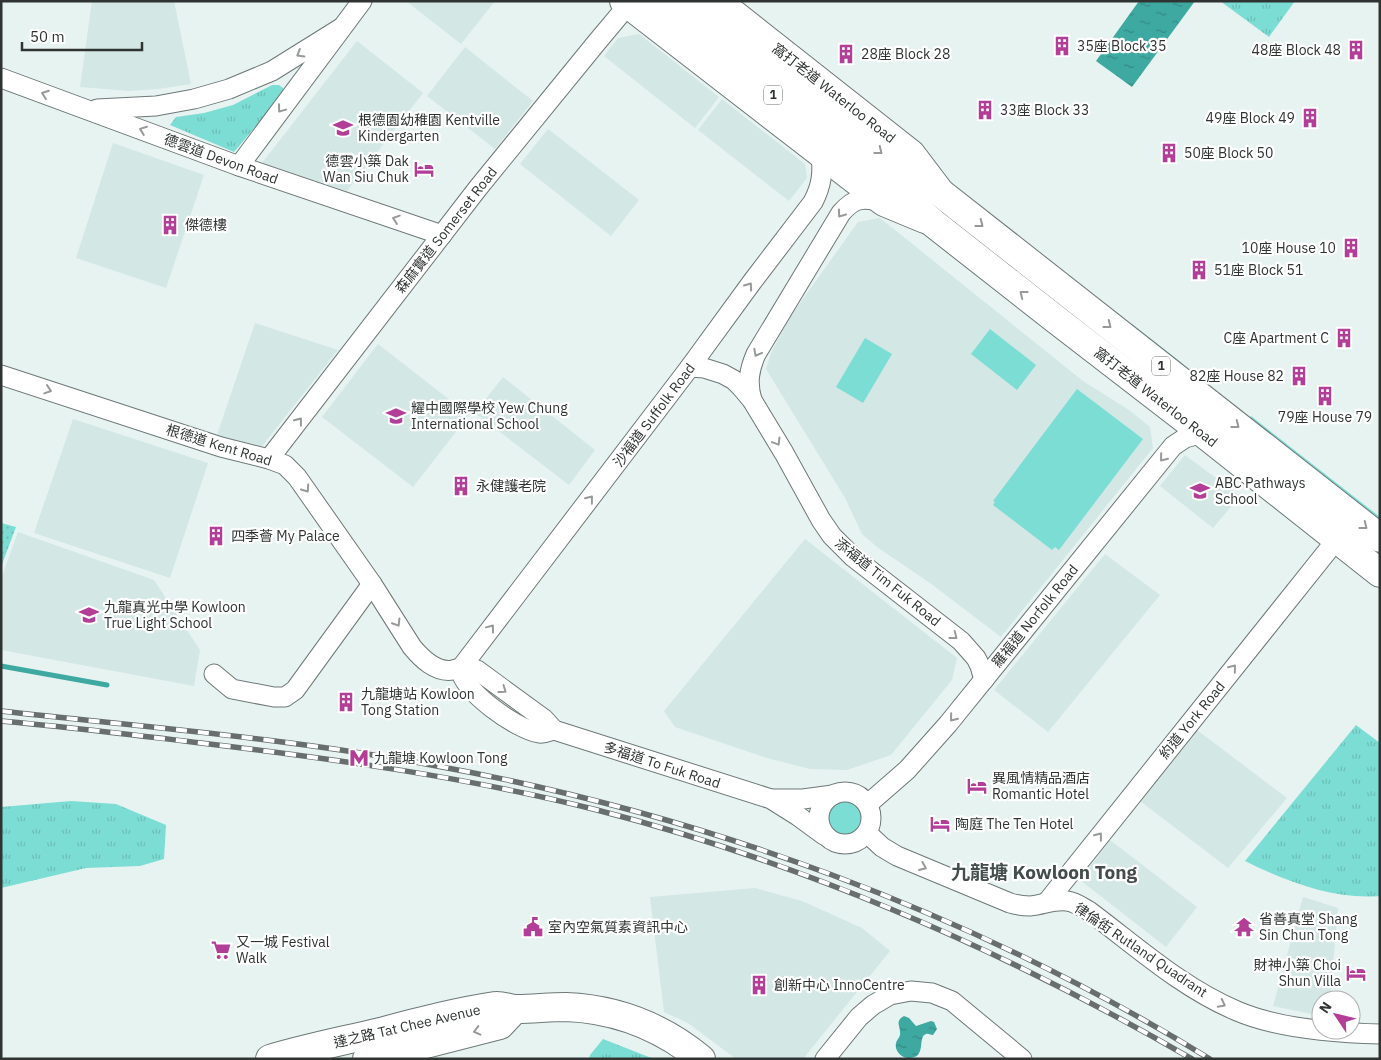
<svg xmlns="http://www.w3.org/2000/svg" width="1381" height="1060" font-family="'IBM Plex Sans','Noto Sans TC',sans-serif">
<defs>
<pattern id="park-tufts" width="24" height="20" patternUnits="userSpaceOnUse" patternTransform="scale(1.25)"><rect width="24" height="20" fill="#7cddd5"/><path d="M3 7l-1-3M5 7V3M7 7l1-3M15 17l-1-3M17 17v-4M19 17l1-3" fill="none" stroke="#6cbeb7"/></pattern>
<pattern id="garden-dots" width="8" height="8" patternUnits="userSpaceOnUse" patternTransform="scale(1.25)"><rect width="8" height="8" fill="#7cddd5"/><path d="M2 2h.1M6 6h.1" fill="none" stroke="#6cbeb7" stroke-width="1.8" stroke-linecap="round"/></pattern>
<pattern id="water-ripples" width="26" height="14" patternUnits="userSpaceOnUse" patternTransform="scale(1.25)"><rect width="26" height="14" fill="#3ea9a1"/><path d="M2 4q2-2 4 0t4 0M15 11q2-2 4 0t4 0" fill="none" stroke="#348a84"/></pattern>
</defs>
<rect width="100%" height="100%" fill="#e7f3f1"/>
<g fill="#d3e7e5">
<polygon points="92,1 174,1 191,84 158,89 129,91 80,87"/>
<polygon points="406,1 495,1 461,44"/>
<polygon points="639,34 719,97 695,128 604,56 618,38"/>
<polygon points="357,41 423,93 347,191 262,163"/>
<polygon points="465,47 533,101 495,149 427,96"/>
<polygon points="722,99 805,164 807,178 789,201 698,130"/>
<polygon points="548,129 639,200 611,236 520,164"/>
<polygon points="113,143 204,175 166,288 76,258"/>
<polygon points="880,218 1083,381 1129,410 1150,427 1153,448 1001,637 930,583 877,547 862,534 845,498 766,369 771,353 790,317 858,222"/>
<polygon points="255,323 338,350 262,446 255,448 217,435"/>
<polygon points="378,344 469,415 413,487 322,417"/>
<polygon points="503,377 595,450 569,485 475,413"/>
<polygon points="73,419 208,463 170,578 34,533"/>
<polygon points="1185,455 1240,496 1213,528 1160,486"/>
<polygon points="18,532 154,580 200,650 194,686 1,650 1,579"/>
<polygon points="805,539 957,658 952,680 891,755 847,770 810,769 767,758 675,727 664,711"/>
<polygon points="1105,554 1160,595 1048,732 994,690"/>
<polygon points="1197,730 1287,798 1228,868 1140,801"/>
<polygon points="1110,840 1197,907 1166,947 1080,880"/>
<polygon points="755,888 802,901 862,928 890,951 803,1059 736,1059 688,1023 664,1012 650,897"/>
<polygon points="1303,897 1338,908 1330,1000 1321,1000 1321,1016 1273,1006"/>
</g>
<g fill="#7cddd5">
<polygon points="1132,324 1183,364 1180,368 1129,327"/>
<polygon points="990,329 1036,365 1017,390 971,354"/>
<polygon points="865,338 892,354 863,403 836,387"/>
<polygon points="1077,389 1143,439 1059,550 1055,547 1052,550 993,505 995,502 993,501"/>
<polygon points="1251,416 1380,517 1380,522 1249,419"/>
<circle cx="845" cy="819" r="20"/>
</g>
<g fill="url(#park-tufts)">
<polygon points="1220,1 1295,1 1269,37"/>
<polygon points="272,85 279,85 283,88 284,93 234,152 170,125 176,117 204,113 233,105"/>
<path d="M 1356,725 L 1380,743 L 1380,896 C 1334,900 1285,881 1245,861 Z"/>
<polygon points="71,801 116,804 166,825 164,859 140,866 86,868 1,888 1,807"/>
<polygon points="603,1039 654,1059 589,1059 590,1055"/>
</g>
<polygon fill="url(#garden-dots)" points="1,523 16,527 1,567"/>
<g fill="url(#water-ripples)">
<polygon points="1139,1 1195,1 1132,87 1096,61"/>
<path d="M 904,1016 L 909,1018 L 916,1026 L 931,1021 L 934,1022 L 937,1029 L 933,1035 C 931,1035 928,1033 926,1034 C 917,1037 927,1057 910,1058 C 902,1059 894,1051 896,1043 C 897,1039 901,1037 900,1032 C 900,1025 895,1021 904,1016 Z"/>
</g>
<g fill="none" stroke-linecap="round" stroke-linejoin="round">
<polyline stroke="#3ea9a1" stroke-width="5" points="1,666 107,685"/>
<defs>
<g id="minor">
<polyline points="1,78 239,166 442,235"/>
<polyline points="97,109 156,106 194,99 229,89 272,71 341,28"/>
<polyline points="239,166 362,1"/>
<polyline points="690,367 704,368 723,374 734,380 741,387 752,400 784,453 821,520 832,536 853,557 961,641 976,658 980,666 984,680"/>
<path d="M 1,375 L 221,447 L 269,459 L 285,465 L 297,477 L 372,584 L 412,647 C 422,659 436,673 453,670 C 464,667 466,666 477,670 L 544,719 L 554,730 L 771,799 L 798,816 L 824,835"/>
<path d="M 752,400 C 747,383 749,370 756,354 L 841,213 C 855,197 862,198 882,201"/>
<polyline points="269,459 478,188 597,42 628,5"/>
<polyline points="214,674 232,689 274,697 285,697 295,690 372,584"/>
<path d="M 554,730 C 550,731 544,734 539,733 C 516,729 464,692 460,669 L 690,367 L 752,282 L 813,202 C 822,185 823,172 821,153"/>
<circle cx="845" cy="818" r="26"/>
<polyline points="772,799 803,799 833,795"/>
<polyline points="868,804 907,770 948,724 1173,446 1185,438 1203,433"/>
<path d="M 867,833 L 882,847 L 897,856 L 1010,903 C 1017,905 1023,906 1030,906 C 1043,905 1054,899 1067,901 C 1075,902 1082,907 1089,911 C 1136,946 1182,988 1237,1011 C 1279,1029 1335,1033 1380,1034"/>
<polyline points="1047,902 1337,539"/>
<polyline points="825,1059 859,1017 873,1005 890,995 911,991 932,993 952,1001 1022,1059"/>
</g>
<g id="secondary">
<path d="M 270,1059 C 306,1048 343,1041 380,1032 C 418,1022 455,1012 495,1006 C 502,1005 509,1009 517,1009 C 533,1009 549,1007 566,1007 C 617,1009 662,1027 701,1059"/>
<polyline points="367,1059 500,1025 515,1009"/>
</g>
<g id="primary">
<polyline points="624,1 884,202 925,219"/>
<polyline points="717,1 911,154 939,191"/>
</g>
<g id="trunk">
<polyline points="653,1 893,189 933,223 1054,318 1203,433 1380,573"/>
<polyline points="690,1 900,167 942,194 1380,538"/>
</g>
</defs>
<use href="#minor" stroke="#6d7877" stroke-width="21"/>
<use href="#secondary" stroke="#6d7877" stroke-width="30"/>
<use href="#primary" stroke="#6d7877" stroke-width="30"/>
<use href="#trunk" stroke="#6d7877" stroke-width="30"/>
<use href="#minor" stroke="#fff" stroke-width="19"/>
<use href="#secondary" stroke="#fff" stroke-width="28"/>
<use href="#primary" stroke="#fff" stroke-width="28"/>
<use href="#trunk" stroke="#fff" stroke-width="28"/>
<defs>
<g id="rail">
<path d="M 1,711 C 143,727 285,738 426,764 C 701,813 971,912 1210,1059"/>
<path d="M 1,721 C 68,727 134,735 201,743 C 334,759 467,777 597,810 C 807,864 1004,950 1192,1059"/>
</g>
</defs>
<use href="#rail" stroke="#676e6d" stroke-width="5.5"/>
<use href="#rail" stroke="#fff" stroke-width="4" stroke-dasharray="11" stroke-linecap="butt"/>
</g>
<defs><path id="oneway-chevron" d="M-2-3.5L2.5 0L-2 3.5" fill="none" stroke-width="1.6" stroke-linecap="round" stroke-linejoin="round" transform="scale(1.25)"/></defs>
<g stroke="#979a99">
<use href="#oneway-chevron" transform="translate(300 54) rotate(149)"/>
<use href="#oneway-chevron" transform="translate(45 94) rotate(-160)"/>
<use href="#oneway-chevron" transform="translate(281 109) rotate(127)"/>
<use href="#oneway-chevron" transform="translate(143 130) rotate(-159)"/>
<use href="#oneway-chevron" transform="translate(879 151) rotate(38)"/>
<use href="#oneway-chevron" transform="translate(841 214) rotate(126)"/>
<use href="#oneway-chevron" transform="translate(396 219) rotate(-161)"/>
<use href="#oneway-chevron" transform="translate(980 224) rotate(38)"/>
<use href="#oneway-chevron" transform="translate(749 286) rotate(-54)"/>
<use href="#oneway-chevron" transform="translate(1023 294) rotate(-142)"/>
<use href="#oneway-chevron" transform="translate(1108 325) rotate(38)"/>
<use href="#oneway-chevron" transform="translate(757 353) rotate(118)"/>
<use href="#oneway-chevron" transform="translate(48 390) rotate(18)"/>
<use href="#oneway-chevron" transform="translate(299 421) rotate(-52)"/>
<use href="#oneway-chevron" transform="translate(1236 425) rotate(38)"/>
<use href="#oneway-chevron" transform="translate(777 442) rotate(59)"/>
<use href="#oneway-chevron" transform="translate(1163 458) rotate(129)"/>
<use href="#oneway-chevron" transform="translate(306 489) rotate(55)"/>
<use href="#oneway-chevron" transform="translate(590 499) rotate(-52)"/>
<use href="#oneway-chevron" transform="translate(1364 526) rotate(38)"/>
<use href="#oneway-chevron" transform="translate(397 623) rotate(58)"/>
<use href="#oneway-chevron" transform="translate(491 628) rotate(-53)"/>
<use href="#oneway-chevron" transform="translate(954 636) rotate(38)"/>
<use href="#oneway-chevron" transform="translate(1233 668) rotate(-51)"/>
<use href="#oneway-chevron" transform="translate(503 690) rotate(36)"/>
<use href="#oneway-chevron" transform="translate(953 718) rotate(129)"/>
<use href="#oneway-chevron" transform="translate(1099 836) rotate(-52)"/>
<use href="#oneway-chevron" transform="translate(923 867) rotate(23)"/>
<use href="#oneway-chevron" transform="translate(1222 1004) rotate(27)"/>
<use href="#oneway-chevron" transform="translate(477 1031) rotate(166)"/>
</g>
<defs>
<symbol id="building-bare" viewBox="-9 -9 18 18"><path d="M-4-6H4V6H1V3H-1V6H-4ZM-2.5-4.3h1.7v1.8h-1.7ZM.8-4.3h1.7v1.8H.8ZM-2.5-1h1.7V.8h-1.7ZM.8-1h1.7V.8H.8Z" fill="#b33e97" stroke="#fff" stroke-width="2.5" paint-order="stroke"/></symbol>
<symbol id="school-bare" viewBox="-9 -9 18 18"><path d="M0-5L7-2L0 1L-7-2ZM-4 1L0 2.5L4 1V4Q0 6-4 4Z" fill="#b33e97" stroke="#fff" stroke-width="2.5" paint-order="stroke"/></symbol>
<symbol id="hotel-bare" viewBox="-9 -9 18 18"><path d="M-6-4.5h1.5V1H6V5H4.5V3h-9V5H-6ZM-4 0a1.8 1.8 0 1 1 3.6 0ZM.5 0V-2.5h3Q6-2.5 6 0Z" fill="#b33e97" stroke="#fff" stroke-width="2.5" paint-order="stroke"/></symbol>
<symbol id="metro-bare" viewBox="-9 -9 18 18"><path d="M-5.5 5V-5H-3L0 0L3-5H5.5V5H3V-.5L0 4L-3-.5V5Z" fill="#b33e97" stroke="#fff" stroke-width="2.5" paint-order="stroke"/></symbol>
<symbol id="civic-bare" viewBox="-9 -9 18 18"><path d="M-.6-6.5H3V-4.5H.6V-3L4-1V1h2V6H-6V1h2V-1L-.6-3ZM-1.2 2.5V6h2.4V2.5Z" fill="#b33e97" stroke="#fff" stroke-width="2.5" paint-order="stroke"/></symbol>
<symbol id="temple-bare" viewBox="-9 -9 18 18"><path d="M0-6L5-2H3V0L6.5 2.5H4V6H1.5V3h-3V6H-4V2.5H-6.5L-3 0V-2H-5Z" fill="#b33e97" stroke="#fff" stroke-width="2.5" paint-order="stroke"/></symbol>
<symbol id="supermarket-bare" viewBox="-9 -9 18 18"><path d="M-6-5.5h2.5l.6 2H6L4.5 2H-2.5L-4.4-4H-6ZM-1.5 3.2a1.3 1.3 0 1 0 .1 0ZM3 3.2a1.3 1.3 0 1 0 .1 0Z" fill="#b33e97" stroke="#fff" stroke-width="2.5" paint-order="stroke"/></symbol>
</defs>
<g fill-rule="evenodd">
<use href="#building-bare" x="1048" y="32" width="28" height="28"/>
<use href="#building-bare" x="1342" y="36" width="28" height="28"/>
<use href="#building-bare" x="832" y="40" width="28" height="28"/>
<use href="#building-bare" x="971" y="96" width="28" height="28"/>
<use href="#building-bare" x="1296" y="104" width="28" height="28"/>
<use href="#school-bare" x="329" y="114" width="28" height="28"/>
<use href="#building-bare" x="1155" y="139" width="28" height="28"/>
<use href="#hotel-bare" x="410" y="155" width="28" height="28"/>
<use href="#building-bare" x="156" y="211" width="28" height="28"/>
<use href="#building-bare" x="1337" y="234" width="28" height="28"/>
<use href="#building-bare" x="1185" y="256" width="28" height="28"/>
<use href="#building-bare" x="1330" y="324" width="28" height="28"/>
<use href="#building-bare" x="1285" y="362" width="28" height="28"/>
<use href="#building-bare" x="1311" y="382" width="28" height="28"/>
<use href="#school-bare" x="382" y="402" width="28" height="28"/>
<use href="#building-bare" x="447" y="472" width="28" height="28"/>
<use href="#school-bare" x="1186" y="477" width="28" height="28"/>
<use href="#building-bare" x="202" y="522" width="28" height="28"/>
<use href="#school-bare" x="75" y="601" width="28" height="28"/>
<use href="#building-bare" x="332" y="688" width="28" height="28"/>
<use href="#metro-bare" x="345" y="744" width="28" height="28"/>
<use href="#hotel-bare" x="963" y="772" width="28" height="28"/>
<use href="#hotel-bare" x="926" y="810" width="28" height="28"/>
<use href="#civic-bare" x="519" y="913" width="28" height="28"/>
<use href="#temple-bare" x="1230" y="913" width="28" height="28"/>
<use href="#supermarket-bare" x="207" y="936" width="28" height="28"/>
<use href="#hotel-bare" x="1342" y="959" width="28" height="28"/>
<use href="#building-bare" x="745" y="971" width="28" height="28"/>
</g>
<g text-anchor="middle" stroke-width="4.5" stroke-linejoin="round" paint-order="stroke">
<g fill="#fff" stroke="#6d7170" stroke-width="1">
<rect x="764" y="85.5" width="18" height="19" rx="4"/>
<rect x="1152" y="356.5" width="18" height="19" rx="4"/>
</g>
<g font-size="12" font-weight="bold" fill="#2f3433">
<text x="773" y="99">1</text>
<text x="1161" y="370">1</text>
</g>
<g font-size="14" fill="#2f3433" stroke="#fff" text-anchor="start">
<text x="1077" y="51">35座 Block 35</text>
<text x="1341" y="55" text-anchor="end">48座 Block 48</text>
<text x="861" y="59">28座 Block 28</text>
<text x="1000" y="115">33座 Block 33</text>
<text x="1295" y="123" text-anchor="end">49座 Block 49</text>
<text x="358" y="125">根德園幼稚園 Kentville<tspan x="358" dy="16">Kindergarten</tspan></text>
<text x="1184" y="158">50座 Block 50</text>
<text x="409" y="166" text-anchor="end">德雲小築 Dak<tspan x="409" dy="16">Wan Siu Chuk</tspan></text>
<text x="185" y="230">傑德樓</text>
<text x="1336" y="253" text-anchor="end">10座 House 10</text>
<text x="1214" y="275">51座 Block 51</text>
<text x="1329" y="343" text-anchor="end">C座 Apartment C</text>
<text x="1284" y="381" text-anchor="end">82座 House 82</text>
<text x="411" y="413">耀中國際學校 Yew Chung<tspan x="411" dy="16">International School</tspan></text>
<text x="1325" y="422" text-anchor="middle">79座 House 79</text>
<text x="1215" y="488">ABC Pathways<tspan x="1215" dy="16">School</tspan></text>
<text x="476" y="491">永健護老院</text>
<text x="231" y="541">四季薈 My Palace</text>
<text x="104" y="612">九龍真光中學 Kowloon<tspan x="104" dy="16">True Light School</tspan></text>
<text x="361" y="699">九龍塘站 Kowloon<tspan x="361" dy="16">Tong Station</tspan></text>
<text x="374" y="763">九龍塘 Kowloon Tong</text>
<text x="992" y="783">異風情精品酒店<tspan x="992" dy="16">Romantic Hotel</tspan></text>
<text x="955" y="829">陶庭 The Ten Hotel</text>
<text x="1259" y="924">省善真堂 Shang<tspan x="1259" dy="16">Sin Chun Tong</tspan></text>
<text x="548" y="932">室內空氣質素資訊中心</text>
<text x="236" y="947">又一城 Festival<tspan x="236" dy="16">Walk</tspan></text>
<text x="1341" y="970" text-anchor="end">財神小築 Choi<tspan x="1341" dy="16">Shun Villa</tspan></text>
<text x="774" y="990">創新中心 InnoCentre</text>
</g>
<g font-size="14" fill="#2f3433" stroke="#fff">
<text transform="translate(834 93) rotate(38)" y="5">窩打老道 Waterloo Road</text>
<text transform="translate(221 159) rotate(20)" y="5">德雲道 Devon Road</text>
<text transform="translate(446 230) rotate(-52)" y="5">森麻實道 Somerset Road</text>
<text transform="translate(1156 397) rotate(38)" y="5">窩打老道 Waterloo Road</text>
<text transform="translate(654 415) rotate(-53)" y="5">沙福道 Suffolk Road</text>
<text transform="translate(219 445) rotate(17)" y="5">根德道 Kent Road</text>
<text transform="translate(888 582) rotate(39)" y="5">添福道 Tim Fuk Road</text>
<text transform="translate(1035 616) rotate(-51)" y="5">羅福道 Norfolk Road</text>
<text transform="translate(1192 720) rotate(-51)" y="5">約道 York Road</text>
<text transform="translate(662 765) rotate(18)" y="5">多福道 To Fuk Road</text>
<text transform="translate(1141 950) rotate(34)" y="5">律倫街 Rutland Quadrant</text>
<text transform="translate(407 1026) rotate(-13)" y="5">達之路 Tat Chee Avenue</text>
</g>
<g font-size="19" font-weight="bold" fill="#434d4c" stroke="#fff">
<text x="1044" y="879">九龍塘 Kowloon Tong</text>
</g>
</g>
<rect width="1381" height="1060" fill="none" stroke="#2f3433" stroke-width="5"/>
<g transform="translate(1336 1015) rotate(305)"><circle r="24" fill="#ffffff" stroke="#acaead"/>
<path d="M0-4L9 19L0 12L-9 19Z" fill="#b33e97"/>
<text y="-8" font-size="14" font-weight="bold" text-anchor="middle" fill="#2f3433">N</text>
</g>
<path d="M22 42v8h120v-8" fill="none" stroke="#2f3433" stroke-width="2.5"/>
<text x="30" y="42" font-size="15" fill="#2f3433" stroke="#ffffff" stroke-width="4" paint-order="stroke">50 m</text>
</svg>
